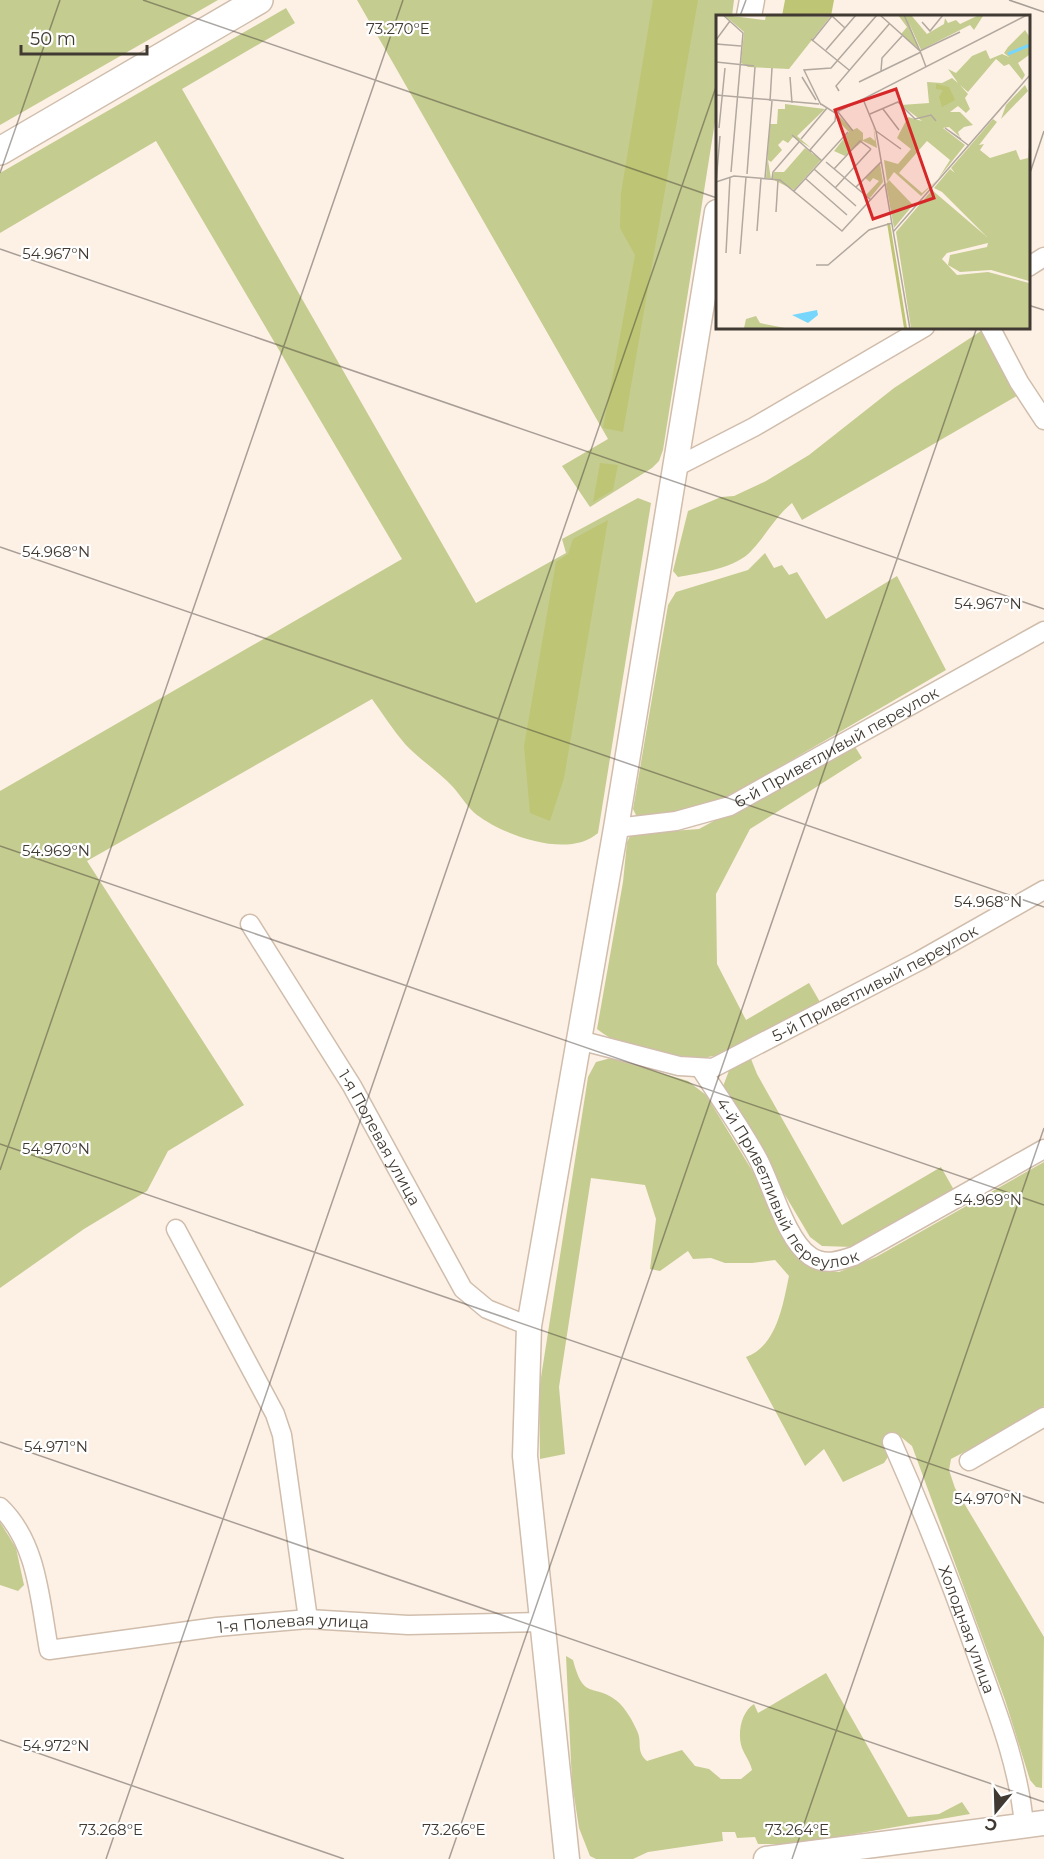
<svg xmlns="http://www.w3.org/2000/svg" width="1044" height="1859" font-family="Montserrat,sans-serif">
<rect width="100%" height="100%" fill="#fdf1e6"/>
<g fill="#c5cc90">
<polygon points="0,0 218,0 0,125"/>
<polygon points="357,0 734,0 732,16 717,16 717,109 663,450 659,461 652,468 590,507 562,466 608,439"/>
<path d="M 286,8 L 295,23 L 182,89 L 476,603 L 566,553 L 562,539 L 638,498 L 651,503 L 598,833 C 569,859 505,836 477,815 C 468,808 461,796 453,787 C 438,771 419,759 405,744 C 393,730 383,714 372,699 L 87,861 L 244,1105 L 168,1151 L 147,1191 L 84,1229 L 0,1288 L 0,791 L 402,559 L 156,141 L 0,233 L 0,173 Z"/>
<path d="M 984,329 L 1020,394 L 802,520 L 792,503 C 775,517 767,534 752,550 C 737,568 700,573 678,577 L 673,571 L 688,511 L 721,497 L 734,496 L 766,481 L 809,455 L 894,388 Z"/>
<polygon points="765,553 774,568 782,565 789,575 797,572 826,619 897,576 946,670 721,801 644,818 637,817 633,809 668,605 676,592 748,570"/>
<path d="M 854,745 L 862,758 L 750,829 L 716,894 L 717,964 L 746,1020 L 809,983 L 820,1002 C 791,1018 739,1054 708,1057 C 689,1058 670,1055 652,1051 C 632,1048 613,1042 597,1029 L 623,882 L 627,842 L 631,834 L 699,829 Z"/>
<path d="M 611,1058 L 688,1081 L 706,1095 L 764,1190 L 818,1269 L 839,1272 L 876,1257 L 1044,1162 L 1044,1406 L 1014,1426 L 951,1459 L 949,1470 L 955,1488 L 1044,1637 L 1042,1788 L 1036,1787 L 1030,1780 L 1005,1700 L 912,1446 L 901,1437 L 884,1463 L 843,1482 L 824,1449 L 805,1466 L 746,1357 C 777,1346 783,1304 789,1276 L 775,1260 L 752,1263 L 725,1263 L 711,1258 L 693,1259 L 688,1251 L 660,1271 L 650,1269 L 656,1219 L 645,1185 L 591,1178 L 559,1387 L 565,1454 L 540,1459 L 539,1390 L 588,1077 L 596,1062 Z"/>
<polygon points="751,1059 757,1074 842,1225 941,1167 954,1190 852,1247 822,1246 810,1237 722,1089 730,1068"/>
<polygon points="0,1522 16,1548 24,1585 18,1591 0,1585"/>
<path d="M 566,1656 L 573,1660 C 584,1702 593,1682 617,1701 C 625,1707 634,1723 638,1733 C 642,1744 636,1751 647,1761 L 682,1750 L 695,1766 L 709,1769 L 721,1779 L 741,1779 L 752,1770 C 750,1761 745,1756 742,1748 C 737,1734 741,1712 754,1704 L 758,1713 L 826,1673 L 908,1817 L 939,1814 L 962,1802 L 970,1814 L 797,1844 L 758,1844 L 755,1837 L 737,1838 L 735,1832 L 722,1832 L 723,1841 L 648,1852 L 633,1859 L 596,1859 L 590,1856 L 579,1828 L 572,1783 Z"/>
</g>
<g fill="#bec575">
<polygon points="653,0 698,0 623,432 603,428 635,255 620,228 621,193"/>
<polygon points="785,0 834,0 831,16 782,16"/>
<polygon points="600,463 618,465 613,490 593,502"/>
<polygon points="608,520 564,778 550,821 530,813 524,746 556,562 568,554 573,539"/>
</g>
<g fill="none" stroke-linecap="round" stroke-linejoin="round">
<defs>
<g id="street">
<polyline points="1028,267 1044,257"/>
<polyline points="990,327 1019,382 1044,420"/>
<polyline points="674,468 754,427 925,327"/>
<path id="s1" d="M 616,828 L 676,821 L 730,806 L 1044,631"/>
<path id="s2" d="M 250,924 L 352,1086 L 463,1289 L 487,1309 L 529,1326"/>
<path id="s3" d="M 579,1040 L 679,1066 L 713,1068 L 919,961 L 1044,890"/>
<path id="s4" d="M 701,1069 C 720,1099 741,1128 758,1159 C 772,1185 786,1240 810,1256 C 824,1266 839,1261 854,1256 L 1044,1149"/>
<polyline points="176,1229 275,1414 282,1435 308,1619"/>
<path id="s5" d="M 892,1442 C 925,1516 954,1590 981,1667 C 1000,1719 1019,1769 1024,1825"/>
<polyline points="969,1461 1044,1417"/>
<path id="s6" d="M 0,1507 C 38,1543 40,1602 49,1650 L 217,1627 L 308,1619 L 408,1625 L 541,1622"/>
</g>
<g id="secondary">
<polyline points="749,16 752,0"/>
<polyline points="567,1859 525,1456 529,1326 616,828 717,212"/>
<polyline points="766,1859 1044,1823"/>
</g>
<polyline id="primary" points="0,151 259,0"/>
</defs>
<use href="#street" stroke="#d0bdac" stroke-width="21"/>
<use href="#secondary" stroke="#d0bdac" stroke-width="27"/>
<use href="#primary" stroke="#d0bdac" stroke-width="30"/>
<use href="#street" stroke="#fff" stroke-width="18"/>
<use href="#secondary" stroke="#fff" stroke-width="24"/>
<use href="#primary" stroke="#fff" stroke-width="27"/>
</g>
<path fill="none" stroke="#413a32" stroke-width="1.5" stroke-opacity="0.45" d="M 143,0 L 717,198M 1009,0 L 1044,12M 740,16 L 746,0M 0,173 L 60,0M 1028,179 L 1044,131M 0,249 L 1044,609M 1028,305 L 1044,310M 0,547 L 1044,907M 0,846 L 1044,1205M 0,1144 L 1044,1503M 0,1170 L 403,0M 0,1442 L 1044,1802M 0,1740 L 344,1859M 106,1859 L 717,84M 449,1859 L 977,327M 792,1859 L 1044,1128"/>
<g text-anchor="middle" stroke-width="4.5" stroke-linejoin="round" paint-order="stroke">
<g font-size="16" fill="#413a32" stroke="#fff">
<text dy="6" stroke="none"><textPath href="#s1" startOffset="238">6-й Приветливый переулок</textPath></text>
<text dy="6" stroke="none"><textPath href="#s3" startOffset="320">5-й Приветливый переулок</textPath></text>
<text dy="6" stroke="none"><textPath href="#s2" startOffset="250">1-я Полевая улица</textPath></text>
<text dy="6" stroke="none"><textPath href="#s4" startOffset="152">4-й Приветливый переулок</textPath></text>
<text dy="6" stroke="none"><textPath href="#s6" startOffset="400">1-я Полевая улица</textPath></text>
<text dy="6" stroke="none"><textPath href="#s5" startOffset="202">Холодная улица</textPath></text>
</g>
</g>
<g transform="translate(716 15)">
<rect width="314" height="314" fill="#fdf1e6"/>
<path d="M 8,0 L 49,5 L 50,0 L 114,2 L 73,54 L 32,52 L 25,48 L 28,17 ZM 182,0 L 195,0 L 211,19 L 228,9 L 229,3 L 232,8 L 240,5 L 244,9 L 263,0 L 277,0 L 267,1 L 258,15 L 254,10 L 205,35 L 193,8 L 203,34 L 185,19 L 191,12 ZM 309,15 L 313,21 L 313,40 L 302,48 L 309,60 L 306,65 L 293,49 L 288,51 L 280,44 L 252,77 L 244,70 L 252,79 L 249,83 L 254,94 L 250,98 L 242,91 L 234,97 L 244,97 L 257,110 L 248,112 L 242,117 L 244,122 L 233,112 L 227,113 L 249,130 L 222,164 L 234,145 L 211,126 L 183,158 L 206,178 L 221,165 L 205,181 L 178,157 L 171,167 L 168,145 L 182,149 L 195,134 L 181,123 L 192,102 L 206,106 L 185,90 L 213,88 L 211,67 L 226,68 L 236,63 L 242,68 L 232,54 L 240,58 L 256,41 L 270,35 L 274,44 L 286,39 L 293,42 L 288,38 L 292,32 ZM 309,70 L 312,76 L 285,104 L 290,90 ZM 69,89 L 109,94 L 81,121 L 95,133 L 77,122 L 72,128 L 67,125 L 62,130 L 66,135 L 55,147 L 52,145 L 55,164 L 50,163 L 54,109 L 61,109 L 62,94 L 69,94 ZM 121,99 L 137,115 L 141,113 L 147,118 L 147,125 L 154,122 L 159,126 L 157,108 L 161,133 L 147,126 L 129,141 L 118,136 L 133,117 L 122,106 ZM 277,104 L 281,107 L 263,130 L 268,129 L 264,135 L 274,143 L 300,135 L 304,145 L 312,143 L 313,132 L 313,266 L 275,255 L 244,257 L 232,250 L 234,240 L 271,232 L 272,228 L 231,238 L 226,244 L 241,260 L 272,257 L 313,268 L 313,313 L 195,313 L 180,217 L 216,175 L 271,222 L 226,177 L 218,173 L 234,154 L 239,158 L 235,153 ZM 89,133 L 105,145 L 78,175 L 56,164 L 58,157 L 68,157 ZM 164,148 L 167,167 L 154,183 L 150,180 L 163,166 L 157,163 L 154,167 L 149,163 ZM 173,165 L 197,190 L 178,213 L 170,169 ZM 40,301 L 44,308 L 69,313 L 28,313 L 30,304 Z" fill="#c5cc90"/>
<path d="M 220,69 L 233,72 L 239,85 L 226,92 L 223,82 L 227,75 L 220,74 ZM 171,208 L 174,208 L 191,313 L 188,313 Z" fill="#bec575"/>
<path d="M 101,295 L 102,300 L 92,308 L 76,300 Z" fill="#77d6fb"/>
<path fill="none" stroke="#77d6fb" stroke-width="3" d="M 292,39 L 314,30"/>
<path fill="none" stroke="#b2a89e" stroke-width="1.5" d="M 7,0 L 27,18 L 15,157M 70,0 L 116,1 L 129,13M 164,0 L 204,36 L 210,52M 188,0 L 204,36 L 244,17M 206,7 L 214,16 L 227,0M 95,24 L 133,55M 0,25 L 14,6M 96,26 L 116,1M 0,29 L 25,31M 110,35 L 140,0M 0,47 L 38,51M 165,56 L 166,43 L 186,21M 74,62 L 76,88M 86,62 L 100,85M 143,67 L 205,37M 123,76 L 120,71 L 174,8M 0,80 L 103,89M 54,86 L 56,53M 105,89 L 119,98 L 147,84M 105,90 L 88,55 L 115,53 L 161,0M 167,94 L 183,115M 122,97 L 137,116M 154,99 L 182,87 L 199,104 L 215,100 L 220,106M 3,113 L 9,53M 160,116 L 185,134M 76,120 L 95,137M 85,124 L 111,93M 245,124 L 229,113 L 252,130M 106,146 L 94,135 L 119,106 L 120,97M 110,147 L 155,185M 98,154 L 140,191M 118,154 L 144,126 L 155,134M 31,159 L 39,52M 49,163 L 56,86M 56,164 L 57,157 L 83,127M 90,164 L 131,200M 0,167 L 18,161 L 64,165 L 126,216 L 169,169M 0,168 L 4,121M 140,172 L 165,147M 119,173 L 155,134M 78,176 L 132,117M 60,197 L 62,165M 41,216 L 45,163M 177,217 L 314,60M 10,238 L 14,162M 24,239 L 30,162M 100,250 L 112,250 L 153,215 L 176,208M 194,314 L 160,116 L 147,84 L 311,0"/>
<path fill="#d62828" fill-opacity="0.15" stroke="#d62828" stroke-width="3" d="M 180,74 L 218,183 L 157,204 L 119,95 Z"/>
<rect width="314" height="314" fill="none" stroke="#413a32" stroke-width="3"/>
</g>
<g font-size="15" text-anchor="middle" fill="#413a32" stroke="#fff" stroke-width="4.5" stroke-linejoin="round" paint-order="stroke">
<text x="398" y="34">73.270°E</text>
<text x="56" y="259">54.967°N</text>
<text x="56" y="557">54.968°N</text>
<text x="988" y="609">54.967°N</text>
<text x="56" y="856">54.969°N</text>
<text x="988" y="907">54.968°N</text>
<text x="56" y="1154">54.970°N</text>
<text x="988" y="1205">54.969°N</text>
<text x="56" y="1452">54.971°N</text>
<text x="988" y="1504">54.970°N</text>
<text x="56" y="1751">54.972°N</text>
<text x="111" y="1835">73.268°E</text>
<text x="454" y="1835">73.266°E</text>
<text x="797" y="1835">73.264°E</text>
</g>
<g transform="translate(996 1811) rotate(199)" stroke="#ffffff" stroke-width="4.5" paint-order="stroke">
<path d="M0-4.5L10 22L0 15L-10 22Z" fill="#413a32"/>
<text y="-9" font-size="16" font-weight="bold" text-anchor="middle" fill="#413a32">С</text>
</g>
<path d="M21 45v9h126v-9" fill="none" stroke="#413a32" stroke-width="3"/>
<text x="30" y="45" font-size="18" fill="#413a32" stroke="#ffffff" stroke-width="4.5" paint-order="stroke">50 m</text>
</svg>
